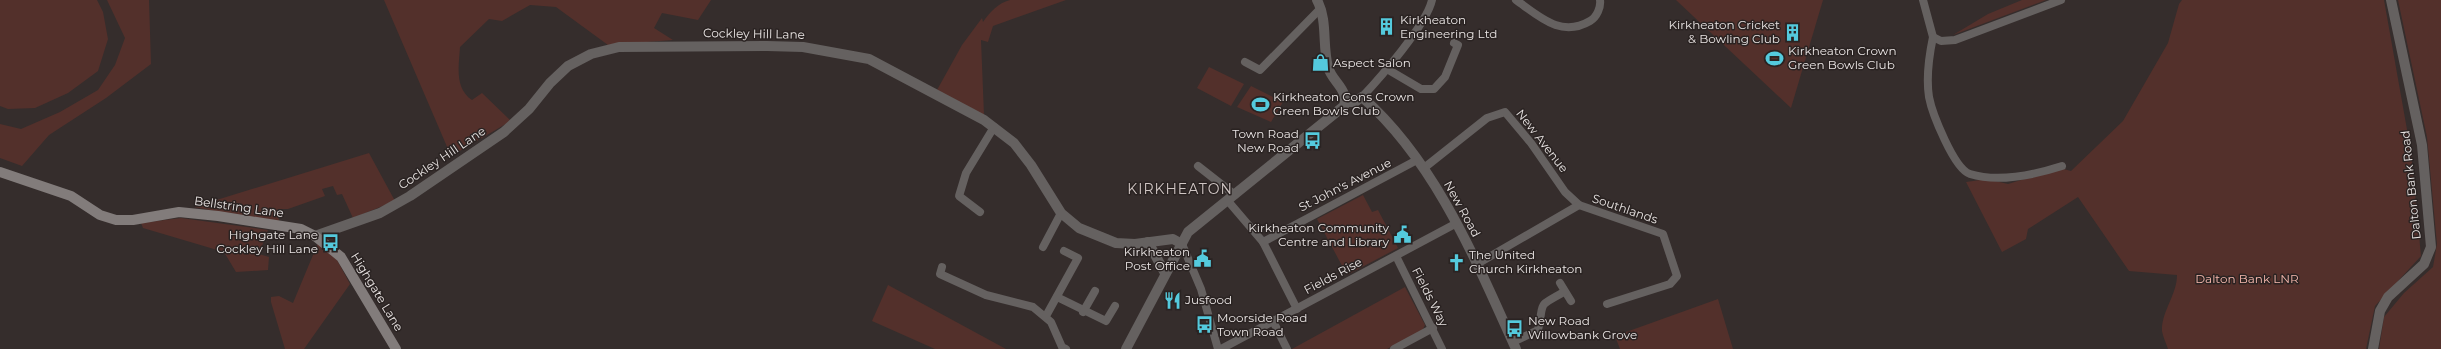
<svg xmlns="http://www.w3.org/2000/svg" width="2441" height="349" font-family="Montserrat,sans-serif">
<rect width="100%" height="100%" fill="#352d2c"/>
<g fill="#53302b">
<polygon points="0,0 97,0 103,12 108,39 98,71 68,93 35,108 8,109 0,106"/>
<polygon points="107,0 149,0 151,64 106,98 49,135 22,166 0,158 0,124 21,129 60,112 98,90 115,65 125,38"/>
<path d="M 384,0 L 711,0 L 698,20 L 662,13 L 654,28 L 673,40 L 608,45 L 556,7 L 530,5 L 502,21 L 489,19 L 460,47 C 459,65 454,88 472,100 L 482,93 L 511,121 L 451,156 Z"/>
<path d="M 1010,0 L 1066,0 L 993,26 L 988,42 L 981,40 L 984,115 L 937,90 L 962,45 L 982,18 L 983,22 C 990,12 998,3 1010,0 Z"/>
<polygon points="1676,0 1823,0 1791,108"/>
<polygon points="2022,0 2046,0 1953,35 1988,14"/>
<path d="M 2182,0 L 2384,0 L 2411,152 L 2421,256 L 2375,306 L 2366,349 L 2168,349 C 2166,343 2163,337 2162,331 C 2161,312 2177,295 2177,275 L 2129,271 L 2078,197 L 2028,229 L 2026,239 L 2002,252 L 1966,182 L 1987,179 L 2008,184 L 2060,168 L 2071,171 L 2123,121 L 2168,43 L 2179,4 Z"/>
<polygon points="2398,0 2441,0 2441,349 2379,349 2384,317 2404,293 2433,267 2437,244 2427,137"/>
<polygon points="1209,67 1244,84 1231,106 1197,88"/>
<polygon points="1251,86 1283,102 1271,122 1237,107"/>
<polygon points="369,153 395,201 353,218 342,194 337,195 333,186 322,189 325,196 288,209 278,209 279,223 194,207"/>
<polygon points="1363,195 1372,212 1378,210 1398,248 1347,275 1317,219"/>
<polygon points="181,218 268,230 259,254 269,257 268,270 236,272 224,252 143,228 141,223"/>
<polygon points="318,243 337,260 350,284 304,349 285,349 271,302 271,297 279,296 293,303"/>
<polygon points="888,285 1006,349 935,349 872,321"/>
<polygon points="1405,287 1425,325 1422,331 1387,349 1292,349"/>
<polygon points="1718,299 1733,349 1620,349 1615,336"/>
</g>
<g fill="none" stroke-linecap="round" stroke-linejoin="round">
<g stroke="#656160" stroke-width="8">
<path d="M 1516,0 C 1540,17 1561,38 1590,21 C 1597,17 1601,7 1600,0"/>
<polyline points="1923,0 1933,37 1941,41 1955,40 2061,0"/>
<path d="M 1933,37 C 1929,56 1926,78 1929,97 C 1932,113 1954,169 1970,174 C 1999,183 2034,175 2062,166"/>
<polyline points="1245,62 1260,70 1321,8"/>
<polyline points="1387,69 1421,89 1434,89 1445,77 1458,45 1454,43"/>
<path d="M 1362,97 C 1380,78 1427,24 1432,0"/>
<polyline points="1198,166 1235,195"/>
<polyline points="1424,168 1487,118 1505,112 1531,143 1565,192 1579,205 1663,234 1677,276 1670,284 1607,304"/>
<polyline points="1228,201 1263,242 1297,309"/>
<polyline points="980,212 959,196 966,173 994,127"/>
<polyline points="1263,242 1417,160"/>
<polyline points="1182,244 1201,289 1218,349"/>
<polyline points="1043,247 1061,213"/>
<polyline points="1396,256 1442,349"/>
<polyline points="1477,264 1579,205"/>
<polyline points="942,267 940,274 986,295 1033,307 1051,322 1062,347 1066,349"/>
<polyline points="1560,283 1571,301"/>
<polyline points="1057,297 1106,321 1115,306"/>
<polyline points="1083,312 1095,291"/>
<polyline points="1046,316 1078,258 1064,251"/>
<polyline points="1274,323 1287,349"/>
<path d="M 1513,342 L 1538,330 C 1545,301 1535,308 1564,292"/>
<polyline points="1221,349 1455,224"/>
<polyline points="1394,349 1433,328"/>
</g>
<g stroke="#656160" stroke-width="10">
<path d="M 1345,102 L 1355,102 L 1362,97 C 1436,162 1476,261 1516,349"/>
<polyline points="315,236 380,213 410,196 504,132 529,109 550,83 568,66 591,54 619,47 767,46 803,47 869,59 984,120 1014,143 1031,165 1061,213 1079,228 1116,243 1135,244 1173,239 1182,244"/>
<polyline points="1148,242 1165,273"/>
<path d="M 1126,349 L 1188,232 L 1344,106 C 1349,89 1332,82 1328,67 C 1322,45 1328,21 1317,0"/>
<polyline points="2373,349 2380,311 2388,297 2424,264 2431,247 2422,145 2391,0"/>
</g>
<polyline stroke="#827c7b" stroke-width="10" points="0,172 71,196 100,215 116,220 133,220 179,212 218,216 301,229 315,236 341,257 396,349"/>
</g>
<defs>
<symbol id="building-bare" viewBox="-9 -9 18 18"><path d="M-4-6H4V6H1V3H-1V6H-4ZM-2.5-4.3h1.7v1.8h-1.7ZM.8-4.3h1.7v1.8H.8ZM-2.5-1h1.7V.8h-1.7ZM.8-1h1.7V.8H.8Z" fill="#54cadd" stroke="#2a2322" stroke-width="2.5" paint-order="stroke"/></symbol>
<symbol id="stadium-bare" viewBox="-9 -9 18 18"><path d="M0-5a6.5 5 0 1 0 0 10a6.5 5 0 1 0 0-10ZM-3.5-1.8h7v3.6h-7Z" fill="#54cadd" stroke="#2a2322" stroke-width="2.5" paint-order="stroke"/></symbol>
<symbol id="shop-bare" viewBox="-9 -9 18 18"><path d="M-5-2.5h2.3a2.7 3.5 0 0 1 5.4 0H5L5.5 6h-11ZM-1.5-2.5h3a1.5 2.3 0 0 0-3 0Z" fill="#54cadd" stroke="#2a2322" stroke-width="2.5" paint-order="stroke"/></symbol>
<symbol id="bus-bare" viewBox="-9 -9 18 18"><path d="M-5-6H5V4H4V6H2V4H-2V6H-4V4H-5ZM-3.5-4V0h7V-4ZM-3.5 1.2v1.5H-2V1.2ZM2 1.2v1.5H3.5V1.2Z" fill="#54cadd" stroke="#2a2322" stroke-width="2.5" paint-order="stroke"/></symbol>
<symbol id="civic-bare" viewBox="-9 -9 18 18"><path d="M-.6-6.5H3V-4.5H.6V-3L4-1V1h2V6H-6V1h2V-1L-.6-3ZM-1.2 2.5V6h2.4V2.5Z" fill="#54cadd" stroke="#2a2322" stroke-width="2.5" paint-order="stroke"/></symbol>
<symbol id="church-bare" viewBox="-9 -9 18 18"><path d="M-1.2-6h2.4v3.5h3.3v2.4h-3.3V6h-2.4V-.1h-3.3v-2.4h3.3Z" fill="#54cadd" stroke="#2a2322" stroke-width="2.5" paint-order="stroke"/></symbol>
<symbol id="restaurant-bare" viewBox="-9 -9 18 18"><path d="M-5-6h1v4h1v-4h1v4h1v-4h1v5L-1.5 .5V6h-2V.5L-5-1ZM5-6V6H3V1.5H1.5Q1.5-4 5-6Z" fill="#54cadd" stroke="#2a2322" stroke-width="2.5" paint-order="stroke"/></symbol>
</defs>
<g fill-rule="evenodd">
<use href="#building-bare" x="1374" y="14" width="25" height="25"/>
<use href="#building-bare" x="1780" y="20" width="25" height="25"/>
<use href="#stadium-bare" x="1762" y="46" width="25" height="25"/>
<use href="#shop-bare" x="1308" y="50" width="25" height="25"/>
<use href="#stadium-bare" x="1248" y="92" width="25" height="25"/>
<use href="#bus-bare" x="1300" y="128" width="25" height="25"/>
<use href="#civic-bare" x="1390" y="222" width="25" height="25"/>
<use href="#bus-bare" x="318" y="230" width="25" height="25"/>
<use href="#civic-bare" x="1190" y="246" width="25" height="25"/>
<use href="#church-bare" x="1444" y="250" width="25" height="25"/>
<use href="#restaurant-bare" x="1160" y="288" width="25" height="25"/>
<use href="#bus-bare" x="1192" y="312" width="25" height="25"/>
<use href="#bus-bare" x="1502" y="316" width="25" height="25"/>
</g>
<g text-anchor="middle" stroke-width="3" stroke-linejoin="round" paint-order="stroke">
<g font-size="12" fill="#e9e4e3" stroke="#2a2322" text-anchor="start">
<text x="1400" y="24">Kirkheaton<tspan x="1400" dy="14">Engineering Ltd</tspan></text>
<text x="1780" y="29" text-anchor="end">Kirkheaton Cricket<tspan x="1780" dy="14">&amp; Bowling Club</tspan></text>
<text x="1788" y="55">Kirkheaton Crown<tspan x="1788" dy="14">Green Bowls Club</tspan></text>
<text x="1333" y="67">Aspect Salon</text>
<text x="1273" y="101">Kirkheaton Cons Crown<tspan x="1273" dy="14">Green Bowls Club</tspan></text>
<text x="1299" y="138" text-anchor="end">Town Road<tspan x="1299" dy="14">New Road</tspan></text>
<text x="1389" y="232" text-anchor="end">Kirkheaton Community<tspan x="1389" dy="14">Centre and Library</tspan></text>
<text x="318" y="239" text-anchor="end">Highgate Lane<tspan x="318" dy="14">Cockley Hill Lane</tspan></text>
<text x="1190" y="256" text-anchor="end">Kirkheaton<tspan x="1190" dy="14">Post Office</tspan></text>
<text x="1469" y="259">The United<tspan x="1469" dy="14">Church Kirkheaton</tspan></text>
<text x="1185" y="304">Jusfood</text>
<text x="1217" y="322">Moorside Road<tspan x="1217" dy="14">Town Road</tspan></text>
<text x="1528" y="325">New Road<tspan x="1528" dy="14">Willowbank Grove</tspan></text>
</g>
<g font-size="12" fill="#e9e4e3" stroke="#2a2322">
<text transform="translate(754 34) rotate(1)" y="4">Cockley Hill Lane</text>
<text transform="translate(1542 141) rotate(52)" y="4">New Avenue</text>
<text transform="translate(442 158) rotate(-34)" y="4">Cockley Hill Lane</text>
<text transform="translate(1345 185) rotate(-27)" y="4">St John's Avenue</text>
<text transform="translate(2411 185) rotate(-96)" y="4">Dalton Bank Road</text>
<text transform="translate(239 207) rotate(8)" y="4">Bellstring Lane</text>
<text transform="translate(1462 209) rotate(61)" y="4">New Road</text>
<text transform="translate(1625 209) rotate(19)" y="4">Southlands</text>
<text transform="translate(1333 276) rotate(-28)" y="4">Fields Rise</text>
<text transform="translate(377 292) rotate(59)" y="4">Highgate Lane</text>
<text transform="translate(1430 297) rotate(63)" y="4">Fields Way</text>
</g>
<g font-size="12" fill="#f7b9ae" stroke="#2a2322">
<text x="2247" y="283">Dalton Bank LNR</text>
</g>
<g font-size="14" letter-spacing="1" fill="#d0c6c4" stroke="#2a2322">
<text x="1180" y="194">KIRKHEATON</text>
</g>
</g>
</svg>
